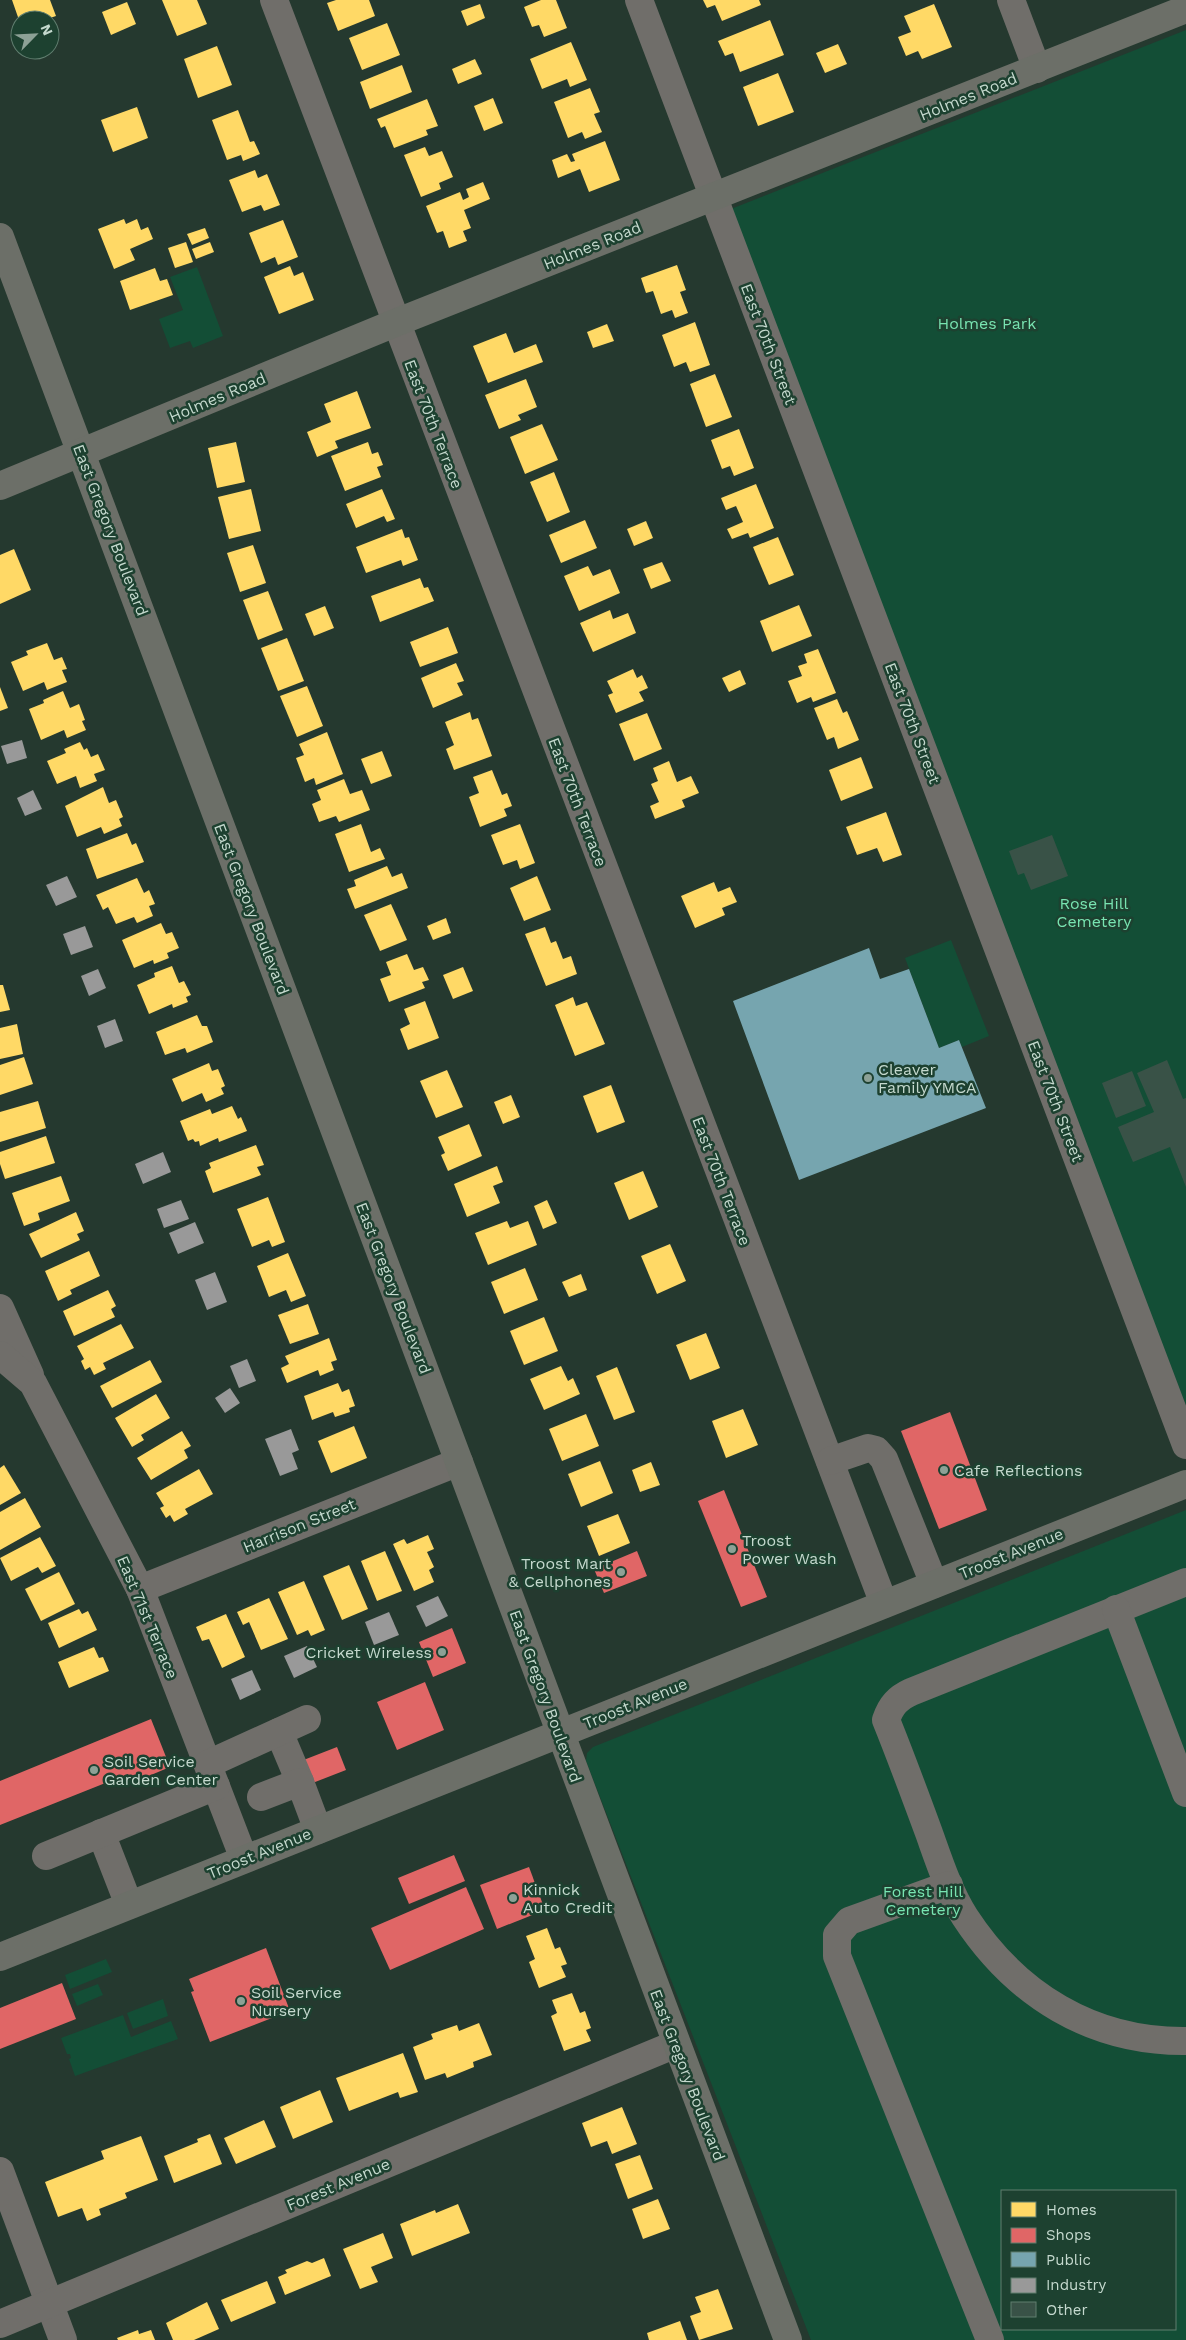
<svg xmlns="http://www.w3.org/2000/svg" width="1186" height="2340" font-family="'Work Sans',sans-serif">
<rect width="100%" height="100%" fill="#25392f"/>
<g fill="#134e36" fill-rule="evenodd">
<polygon points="1186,30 1186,1406 976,861 731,209"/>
<polygon points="197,267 223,336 193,348 190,341 170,348 159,319 183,310 170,277"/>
<polygon points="951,940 989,1036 962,1047 959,1040 939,1048 905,958"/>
<path d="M 1186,1510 L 1186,2340 L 811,2340 L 586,1761 L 587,1753 L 593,1747 ZM 1002,2191 L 1175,2191 L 1175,2329 L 1002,2329 Z"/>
<polygon points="106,1959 112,1972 70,1989 65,1975"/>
<polygon points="98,1984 103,1995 77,2006 72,1994"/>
<polygon points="163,1999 168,2016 133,2029 127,2013"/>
<polygon points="123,2015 131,2037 171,2021 178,2039 75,2076 69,2059 71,2058 70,2054 67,2054 61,2038"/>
</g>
<g fill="#ffd966">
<polygon points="12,0 50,0 56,16 44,20 19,20"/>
<polygon points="162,0 197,0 207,24 177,36"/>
<polygon points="336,0 369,0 375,16 338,31 327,3"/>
<polygon points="541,0 556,0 567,28 544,37 539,25 532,27 524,7"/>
<polygon points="703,0 759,0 761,5 722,21 715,5 707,8"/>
<polygon points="127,2 136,24 111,35 102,12"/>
<polygon points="480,4 485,18 467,26 461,11"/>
<polygon points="934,4 952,47 922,59 918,51 906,56 898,37 911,32 904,16"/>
<polygon points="770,20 784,55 740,72 733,53 725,56 718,41"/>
<polygon points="387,23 400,55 362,70 349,38"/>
<polygon points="571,42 587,80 570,87 567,79 542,89 530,59"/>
<polygon points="838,44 847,64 825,73 816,53"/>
<polygon points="217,46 232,85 198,98 184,59"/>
<polygon points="475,59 482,74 458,84 452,69"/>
<polygon points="402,65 412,92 370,109 360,82"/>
<polygon points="778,73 794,112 758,126 743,87"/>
<polygon points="590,88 600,112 594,114 602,132 585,139 582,132 568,138 554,102"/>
<polygon points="493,98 503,123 484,131 474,106"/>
<polygon points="427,99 438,126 426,130 428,135 394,148 385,126 381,128 377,119"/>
<polygon points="137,107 148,138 113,152 101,120"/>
<polygon points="238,110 250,142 254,141 260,154 243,161 241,155 227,160 212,120"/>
<polygon points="605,141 620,180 589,192 580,169 558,178 552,160 567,154 571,162 575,161 572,154"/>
<polygon points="425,147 429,156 442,151 453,177 439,183 441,189 421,197 404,155"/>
<polygon points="255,170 258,178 267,174 280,205 264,211 261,205 242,212 229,180"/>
<polygon points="483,182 490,199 464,210 471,228 463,231 467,241 449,248 443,231 437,233 426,206 460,192 463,200 469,197 466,189"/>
<polygon points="124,219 126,224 137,219 141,230 148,227 153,239 130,249 135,260 114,269 98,229"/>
<polygon points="283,220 298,257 278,265 275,257 261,263 249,233"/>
<polygon points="205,228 209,238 192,245 187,234"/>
<polygon points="186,242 193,262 175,268 168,248"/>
<polygon points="210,242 214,252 196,259 192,249"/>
<polygon points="677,265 686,290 680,292 688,313 675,318 672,310 661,314 653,291 646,293 641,278"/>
<polygon points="290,266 294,276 303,272 314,300 279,314 264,277"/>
<polygon points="155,268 160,281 167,279 173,295 130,310 120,281"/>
<polygon points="695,322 710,365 690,372 686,362 674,367 662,335"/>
<polygon points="607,324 614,341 593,348 587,332"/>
<polygon points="506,333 514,353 536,344 543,362 488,383 473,346"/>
<polygon points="715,374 732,417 706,427 690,384"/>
<polygon points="526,379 537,407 518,415 521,420 499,429 485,395"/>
<polygon points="357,391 371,428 335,441 338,448 317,457 307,432 331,422 324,404"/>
<polygon points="542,424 558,460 525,474 510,437"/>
<polygon points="739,429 754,468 734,476 730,466 722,469 711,440"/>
<polygon points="236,442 245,482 217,488 208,448"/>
<polygon points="368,442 372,454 378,452 383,465 377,467 381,477 345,491 331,456"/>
<polygon points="554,472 570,512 547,522 530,482"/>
<polygon points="756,484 774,528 750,538 748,533 732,539 727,529 743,522 736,506 726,510 721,498"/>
<polygon points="251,489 261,531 229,539 218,497"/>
<polygon points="382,489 395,519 387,522 384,516 356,528 346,504"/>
<polygon points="585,520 597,548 561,563 549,535"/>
<polygon points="646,521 653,538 634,546 627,529"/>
<polygon points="402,529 405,538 409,537 418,560 403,566 401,560 366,573 356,547"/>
<polygon points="778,537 794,575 769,585 753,547"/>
<polygon points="253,545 266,583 240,592 227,553"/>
<polygon points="14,549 31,590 0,604 0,555"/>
<polygon points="662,562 671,581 651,589 643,569"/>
<polygon points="588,566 593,576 610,569 620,593 579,611 564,576"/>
<polygon points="420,578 424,588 428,587 434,601 380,622 371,596"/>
<polygon points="268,591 283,630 258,640 243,600"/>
<polygon points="799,605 812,636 772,652 760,621"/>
<polygon points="325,606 334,628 314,636 305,614"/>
<polygon points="610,610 613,619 628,613 636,633 593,652 580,623"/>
<polygon points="448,627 458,653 420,667 410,642"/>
<polygon points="287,638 304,681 278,691 261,648"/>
<polygon points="47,643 54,660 62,657 67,669 62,670 67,682 47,690 44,682 23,691 11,662 28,655 26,651"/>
<polygon points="818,649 836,693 813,702 811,697 797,703 788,681 802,676 798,666 807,663 804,654"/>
<polygon points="456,663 464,681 457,683 463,695 433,708 421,678"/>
<polygon points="633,669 637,678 642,675 648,688 639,692 644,701 616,713 608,695 613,693 607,681"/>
<polygon points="740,670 746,684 729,692 722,678"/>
<polygon points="307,686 323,726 297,737 280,696"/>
<polygon points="0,687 8,708 0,711"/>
<polygon points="63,691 70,708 79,704 85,720 82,721 86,730 67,738 64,730 41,740 29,709 44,703 43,700"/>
<polygon points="837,699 843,713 847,711 859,740 838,749 834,737 827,740 814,708"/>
<polygon points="470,712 472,720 478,718 492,756 454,770 446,749 454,745 445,722"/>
<polygon points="647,713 662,749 634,761 619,724"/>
<polygon points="327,732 343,774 316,785 314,778 305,782 296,758 304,755 299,744"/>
<polygon points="80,742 84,750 87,748 91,757 98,754 105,770 94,774 97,781 80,788 76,776 57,784 47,761 66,753 64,749"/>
<polygon points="382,751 392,776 371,784 361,759"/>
<polygon points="861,757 873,788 841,801 829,770"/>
<polygon points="669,761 677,782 691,776 699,793 682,800 685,807 655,819 650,806 659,802 651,784 658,781 653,768"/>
<polygon points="492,770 502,795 507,793 512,806 504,809 507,816 480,827 469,797 479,793 473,777"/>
<polygon points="344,779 350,794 362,790 370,810 339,822 336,816 319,822 312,804 321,800 317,790"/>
<polygon points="103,787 109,803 116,800 123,817 119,819 122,826 104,834 101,827 77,837 65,806"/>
<polygon points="886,812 902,855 883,862 877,848 857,855 846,827"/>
<polygon points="361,824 371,852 380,848 385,859 349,872 335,834"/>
<polygon points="520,824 535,863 520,869 517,860 503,865 491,835"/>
<polygon points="127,833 132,845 136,843 144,862 97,879 86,849"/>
<polygon points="387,866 392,877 402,873 408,888 355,909 347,889 356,886 354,880"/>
<polygon points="537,876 551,910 524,921 510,888"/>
<polygon points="137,878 144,893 149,890 155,904 149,906 153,916 137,923 134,917 116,924 108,907 103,910 96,895"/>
<polygon points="714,882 718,892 730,887 737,902 722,908 725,915 695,928 681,896"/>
<polygon points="391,904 407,940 380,951 364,915"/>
<polygon points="446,918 451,933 433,940 427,926"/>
<polygon points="161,923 166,934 172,932 179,948 167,953 169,958 154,964 153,960 134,968 122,940"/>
<polygon points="545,927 551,943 556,941 563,959 571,956 577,974 546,986 525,934"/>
<polygon points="407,954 414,970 423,967 429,980 422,982 425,988 389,1002 380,979 391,975 386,962"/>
<polygon points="172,966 179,983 184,981 191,995 186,997 188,1002 173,1008 172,1004 149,1014 137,985 155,977 154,973"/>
<polygon points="463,967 473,991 453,999 443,975"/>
<polygon points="0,985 3,985 10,1010 0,1012"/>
<polygon points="573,997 576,1006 587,1002 605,1044 575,1056 555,1005"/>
<polygon points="425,1001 439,1038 408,1050 400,1029 410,1024 404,1009"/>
<polygon points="197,1015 202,1026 207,1026 213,1042 187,1053 185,1048 165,1055 156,1032"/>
<polygon points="17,1024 23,1054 0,1059 0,1028"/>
<polygon points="24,1057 33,1084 0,1095 0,1065"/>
<polygon points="209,1063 212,1071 218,1069 225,1086 221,1088 224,1094 206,1102 202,1093 182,1102 172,1079"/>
<polygon points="447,1070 463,1107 436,1118 420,1081"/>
<polygon points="611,1085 625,1122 597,1133 583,1096"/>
<polygon points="511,1095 520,1117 503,1124 494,1102"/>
<polygon points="38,1101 46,1128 0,1142 0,1112"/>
<polygon points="232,1106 238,1119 241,1117 247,1131 219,1142 218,1138 200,1146 199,1141 195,1142 193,1139 188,1141 180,1121 210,1109 212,1114"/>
<polygon points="469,1124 482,1156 448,1171 441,1155 445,1153 438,1137"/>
<polygon points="46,1136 55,1163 5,1179 0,1164 0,1152"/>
<polygon points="256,1145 264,1165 257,1167 261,1175 213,1193 205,1171 211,1168 209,1163"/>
<polygon points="497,1166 503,1182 493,1186 500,1203 467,1217 454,1184"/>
<polygon points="643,1171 658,1207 629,1220 614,1183"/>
<polygon points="61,1176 70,1201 38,1213 40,1220 24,1226 12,1193"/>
<polygon points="268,1197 285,1242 272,1247 269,1240 252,1247 237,1209"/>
<polygon points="547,1200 557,1223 543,1229 534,1206"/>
<polygon points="76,1212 84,1231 77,1234 80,1240 41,1258 29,1234"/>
<polygon points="507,1221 510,1228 528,1221 537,1245 488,1265 475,1233"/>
<polygon points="670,1244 686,1281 657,1294 641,1256"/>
<polygon points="89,1251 100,1276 70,1290 72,1294 58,1301 45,1271"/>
<polygon points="288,1253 306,1296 291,1302 286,1290 269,1297 257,1266"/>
<polygon points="525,1268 538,1300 504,1314 491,1282"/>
<polygon points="581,1274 587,1290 569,1297 562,1282"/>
<polygon points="108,1290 116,1306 111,1309 115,1317 74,1336 63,1311"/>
<polygon points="308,1304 319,1334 290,1344 278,1315"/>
<polygon points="544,1317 558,1351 524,1365 510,1331"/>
<polygon points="121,1324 134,1348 103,1363 106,1369 94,1375 90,1367 85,1370 81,1361 84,1359 77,1346"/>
<polygon points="706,1333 720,1368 690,1380 676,1345"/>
<polygon points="329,1338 337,1360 331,1362 334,1370 320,1376 318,1370 287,1383 281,1368 289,1364 285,1356"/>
<polygon points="150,1360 162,1382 112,1408 100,1386"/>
<polygon points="561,1366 568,1381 573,1378 580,1394 544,1410 530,1379"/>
<polygon points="617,1367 635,1412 614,1420 596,1376"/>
<polygon points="338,1383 342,1392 349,1389 355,1406 349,1408 350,1412 335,1417 333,1412 312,1420 304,1396"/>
<polygon points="156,1394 170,1418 141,1435 144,1440 132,1447 115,1418"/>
<polygon points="743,1409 758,1445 726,1458 712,1421"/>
<polygon points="586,1414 599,1446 562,1461 549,1429"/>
<polygon points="354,1426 367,1458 331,1473 318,1441"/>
<polygon points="182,1431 191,1446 184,1450 188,1458 151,1480 137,1458"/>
<polygon points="600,1461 613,1493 581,1507 568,1474"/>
<polygon points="651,1462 660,1485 640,1492 632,1470"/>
<polygon points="4,1465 21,1493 0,1505 0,1468"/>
<polygon points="199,1469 213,1494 185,1509 188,1514 174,1522 170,1515 166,1518 160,1508 164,1506 156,1493"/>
<polygon points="25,1498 41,1527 0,1550 0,1512"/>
<polygon points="618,1514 630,1543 599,1556 587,1526"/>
<polygon points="428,1535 434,1549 427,1552 434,1567 429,1570 434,1582 414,1591 393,1544 404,1539 407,1544"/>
<polygon points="40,1537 56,1566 42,1573 38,1567 11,1581 0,1558"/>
<polygon points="385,1551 402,1591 377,1601 361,1561"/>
<polygon points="349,1565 368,1609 342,1620 323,1576"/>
<polygon points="59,1572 75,1604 41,1621 25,1589"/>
<polygon points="304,1581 325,1630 311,1636 308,1630 297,1635 278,1592"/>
<polygon points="269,1598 288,1639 261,1650 249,1622 243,1625 237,1612"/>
<polygon points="79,1609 82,1614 88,1611 97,1630 59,1648 48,1623"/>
<polygon points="226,1614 245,1657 222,1668 209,1639 202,1641 196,1627"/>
<polygon points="94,1647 99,1658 103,1657 109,1671 69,1688 58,1662"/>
<polygon points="547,1928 555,1949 560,1947 567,1964 561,1966 566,1977 539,1988 529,1962 535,1959 526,1936"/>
<polygon points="572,1993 580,2013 585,2011 591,2028 586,2030 591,2041 564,2051 551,2016 557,2013 552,2000"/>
<polygon points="479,2023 492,2055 473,2062 474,2067 447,2078 445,2073 425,2080 413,2047 433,2039 431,2034 457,2025 459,2031"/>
<polygon points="403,2053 418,2092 400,2098 398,2092 349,2111 336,2078"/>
<polygon points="320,2090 333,2122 293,2139 280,2107"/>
<polygon points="622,2107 637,2144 612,2154 607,2141 591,2147 582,2123"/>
<polygon points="264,2120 276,2147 236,2164 224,2138"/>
<polygon points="210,2134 222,2164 174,2183 164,2156 198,2142 197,2139"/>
<polygon points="141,2136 158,2180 125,2193 127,2198 99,2209 101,2215 87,2221 82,2208 58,2217 45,2182 104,2159 101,2151"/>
<polygon points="640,2155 653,2189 628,2199 615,2164"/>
<polygon points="658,2199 670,2229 643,2239 632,2209"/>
<polygon points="458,2204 470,2233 412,2256 400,2224 435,2210 436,2213"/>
<polygon points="383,2233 393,2258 371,2267 378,2282 360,2289 343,2249"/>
<polygon points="324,2258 331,2276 285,2295 278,2277 287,2273 285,2270 307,2261 312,2263"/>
<polygon points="267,2281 276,2303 231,2322 221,2300"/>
<polygon points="718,2289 733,2329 699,2340 690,2316 701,2312 695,2297"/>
<polygon points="207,2302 219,2329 194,2340 173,2340 166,2323"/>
<polygon points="680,2321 687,2340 649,2340 647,2333"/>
<polygon points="138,2330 139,2334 151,2330 155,2340 118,2340 117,2338"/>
</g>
<g fill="#e06666">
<polygon points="950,1412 987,1510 939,1529 901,1431"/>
<polygon points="724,1490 767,1597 741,1607 698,1501"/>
<polygon points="637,1551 647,1576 604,1593 594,1569"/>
<polygon points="452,1628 466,1663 433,1677 419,1642"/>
<polygon points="425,1682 444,1730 397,1750 377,1702"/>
<polygon points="151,1719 170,1767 132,1783 128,1774 0,1825 0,1781"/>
<polygon points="337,1747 346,1770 310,1784 301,1761"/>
<polygon points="454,1855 465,1881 409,1904 398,1878"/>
<polygon points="529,1867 545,1910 497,1929 480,1885"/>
<polygon points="466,1887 484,1929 390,1970 371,1928"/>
<polygon points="266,1948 290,2011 210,2042 191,1992 194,1991 189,1979"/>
<polygon points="62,1983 76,2019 0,2049 0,2008"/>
</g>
<polygon fill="#76a5af" points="869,948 880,979 909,969 939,1048 959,1040 986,1108 799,1180 733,1001"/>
<g fill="#999">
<polygon points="22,740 27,758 7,764 1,746"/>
<polygon points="33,790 42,809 25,816 17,798"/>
<polygon points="67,876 77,897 56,906 46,885"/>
<polygon points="85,926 93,947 71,955 63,934"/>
<polygon points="98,969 106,988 89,996 81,976"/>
<polygon points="115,1019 123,1041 105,1048 97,1026"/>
<polygon points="163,1152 171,1172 143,1184 135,1164"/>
<polygon points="181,1200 189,1219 164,1228 157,1209"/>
<polygon points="195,1222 204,1243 178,1254 169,1233"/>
<polygon points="215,1272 227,1302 207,1310 195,1280"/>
<polygon points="247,1359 256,1381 239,1388 230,1366"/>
<polygon points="230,1388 240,1403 225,1413 215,1398"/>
<polygon points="291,1429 299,1450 292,1453 298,1469 280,1476 265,1439"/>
<polygon points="438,1596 448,1616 426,1627 416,1606"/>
<polygon points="389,1612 399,1635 374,1645 365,1622"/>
<polygon points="307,1646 317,1667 294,1678 284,1656"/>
<polygon points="252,1670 261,1690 240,1700 231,1679"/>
</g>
<g fill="#395247">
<polygon points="1052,835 1068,876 1031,890 1024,873 1018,875 1009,851"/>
<polygon points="1167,1060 1183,1099 1186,1098 1186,1187 1170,1147 1133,1162 1118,1127 1154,1112 1137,1073"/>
<polygon points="1132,1071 1146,1106 1116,1118 1102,1083"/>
</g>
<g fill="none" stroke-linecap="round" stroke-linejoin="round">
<g stroke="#706e6a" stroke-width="28">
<polyline points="274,0 884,1604"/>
<polyline points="639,0 1186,1445"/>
<polyline points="1011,0 1037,69"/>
<polyline points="0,1308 30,1375"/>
<polyline points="0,1355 33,1383 140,1589 244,1859"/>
<polyline points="830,1461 868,1448 876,1450 884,1459 934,1584"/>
<path d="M 1186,1582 L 911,1692 C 898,1698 891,1705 886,1720 C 901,1757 915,1795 929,1833 C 939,1861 949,1892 965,1917 C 1016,1995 1092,2042 1186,2041"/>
<polyline points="140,1589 459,1462"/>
<polyline points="1116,1609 1186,1793"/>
<polyline points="279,1732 300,1782"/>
<polyline points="208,1764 307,1719"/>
<polyline points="261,1797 300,1782 318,1830"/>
<polyline points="101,1833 129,1905"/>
<polyline points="46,1856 216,1786"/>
<polyline points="949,1885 849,1921 837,1935 837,1956 990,2340"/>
<polyline points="0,2171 63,2340"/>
<polyline points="0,2324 676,2044"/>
</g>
<g stroke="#6c6f68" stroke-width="28">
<polyline points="0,237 788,2340"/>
<polyline points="0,486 395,323 1186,9"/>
<polyline points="0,1957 1186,1484"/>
</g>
</g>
<g fill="#8da196" stroke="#1d4130" stroke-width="2">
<circle cx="868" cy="1078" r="5"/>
<circle cx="944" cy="1470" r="5"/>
<circle cx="732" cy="1549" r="5"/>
<circle cx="621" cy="1572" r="5"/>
<circle cx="442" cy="1652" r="5"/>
<circle cx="94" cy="1770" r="5"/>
<circle cx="513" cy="1898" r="5"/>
<circle cx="241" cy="2001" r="5"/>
</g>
<g text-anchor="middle" stroke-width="5" stroke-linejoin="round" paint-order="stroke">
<g font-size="16" fill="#c5d9ce" stroke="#1d4130">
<text transform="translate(968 96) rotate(-22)" y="6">Holmes Road</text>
<text transform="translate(592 245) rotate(-22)" y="6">Holmes Road</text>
<text transform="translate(769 344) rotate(69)" y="6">East 70th Street</text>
<text transform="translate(217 397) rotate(-23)" y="6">Holmes Road</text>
<text transform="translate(434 424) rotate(69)" y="6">East 70th Terrace</text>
<text transform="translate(111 530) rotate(69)" y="6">East Gregory Boulevard</text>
<text transform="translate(913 723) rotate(69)" y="6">East 70th Street</text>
<text transform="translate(578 802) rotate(69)" y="6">East 70th Terrace</text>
<text transform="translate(252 909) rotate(69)" y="6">East Gregory Boulevard</text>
<text transform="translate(1056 1101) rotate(69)" y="6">East 70th Street</text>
<text transform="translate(722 1181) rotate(69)" y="6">East 70th Terrace</text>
<text transform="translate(394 1288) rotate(69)" y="6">East Gregory Boulevard</text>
<text transform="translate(299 1525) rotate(-22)" y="6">Harrison Street</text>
<text transform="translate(1011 1553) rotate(-22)" y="6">Troost Avenue</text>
<text transform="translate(148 1617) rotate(67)" y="6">East 71st Terrace</text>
<text transform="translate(546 1696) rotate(70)" y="6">East Gregory Boulevard</text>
<text transform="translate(635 1703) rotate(-22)" y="6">Troost Avenue</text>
<text transform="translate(259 1853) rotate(-22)" y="6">Troost Avenue</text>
<text transform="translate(688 2075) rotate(69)" y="6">East Gregory Boulevard</text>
<text transform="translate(338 2184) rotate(-23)" y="6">Forest Avenue</text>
</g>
<g font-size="16" fill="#78e4b1" stroke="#1d4130">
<text x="987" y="329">Holmes Park</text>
<text x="1094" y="909">Rose Hill<tspan x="1094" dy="18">Cemetery</tspan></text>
<text x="923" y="1897">Forest Hill<tspan x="923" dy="18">Cemetery</tspan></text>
</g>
<g font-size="16" fill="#c5d9ce" stroke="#1d4130" text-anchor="start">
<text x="878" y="1075">Cleaver<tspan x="878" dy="18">Family YMCA</tspan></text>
<text x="954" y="1476">Cafe Reflections</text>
<text x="742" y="1546">Troost<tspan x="742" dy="18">Power Wash</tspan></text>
<text x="611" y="1569" text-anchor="end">Troost Mart<tspan x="611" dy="18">&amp; Cellphones</tspan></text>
<text x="432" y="1658" text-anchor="end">Cricket Wireless</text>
<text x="104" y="1767">Soil Service<tspan x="104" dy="18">Garden Center</tspan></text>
<text x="523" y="1895">Kinnick<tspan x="523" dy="18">Auto Credit</tspan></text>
<text x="251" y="1998">Soil Service<tspan x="251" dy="18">Nursery</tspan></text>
</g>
</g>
<rect x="1001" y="2190" width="175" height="140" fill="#1d4130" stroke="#607e6f"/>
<rect x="1011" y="2202" width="25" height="15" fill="#ffd966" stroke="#607e6f"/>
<text x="1046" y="2215" font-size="15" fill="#c5d9ce">Homes</text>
<rect x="1011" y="2228" width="25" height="15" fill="#e06666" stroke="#607e6f"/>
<text x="1046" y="2240" font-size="15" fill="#c5d9ce">Shops</text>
<rect x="1011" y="2252" width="25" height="15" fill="#76a5af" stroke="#607e6f"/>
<text x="1046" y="2265" font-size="15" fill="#c5d9ce">Public</text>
<rect x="1011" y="2278" width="25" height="15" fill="#999999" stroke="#607e6f"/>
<text x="1046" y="2290" font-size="15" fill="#c5d9ce">Industry</text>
<rect x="1011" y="2302" width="25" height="15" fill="#395247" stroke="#607e6f"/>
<text x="1046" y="2315" font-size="15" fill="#c5d9ce">Other</text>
<g transform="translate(35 35) rotate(66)"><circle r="24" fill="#1d4130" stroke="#607e6f"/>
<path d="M0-4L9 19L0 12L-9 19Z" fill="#8da196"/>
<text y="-8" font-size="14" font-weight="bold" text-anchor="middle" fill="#c5d9ce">N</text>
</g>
</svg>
